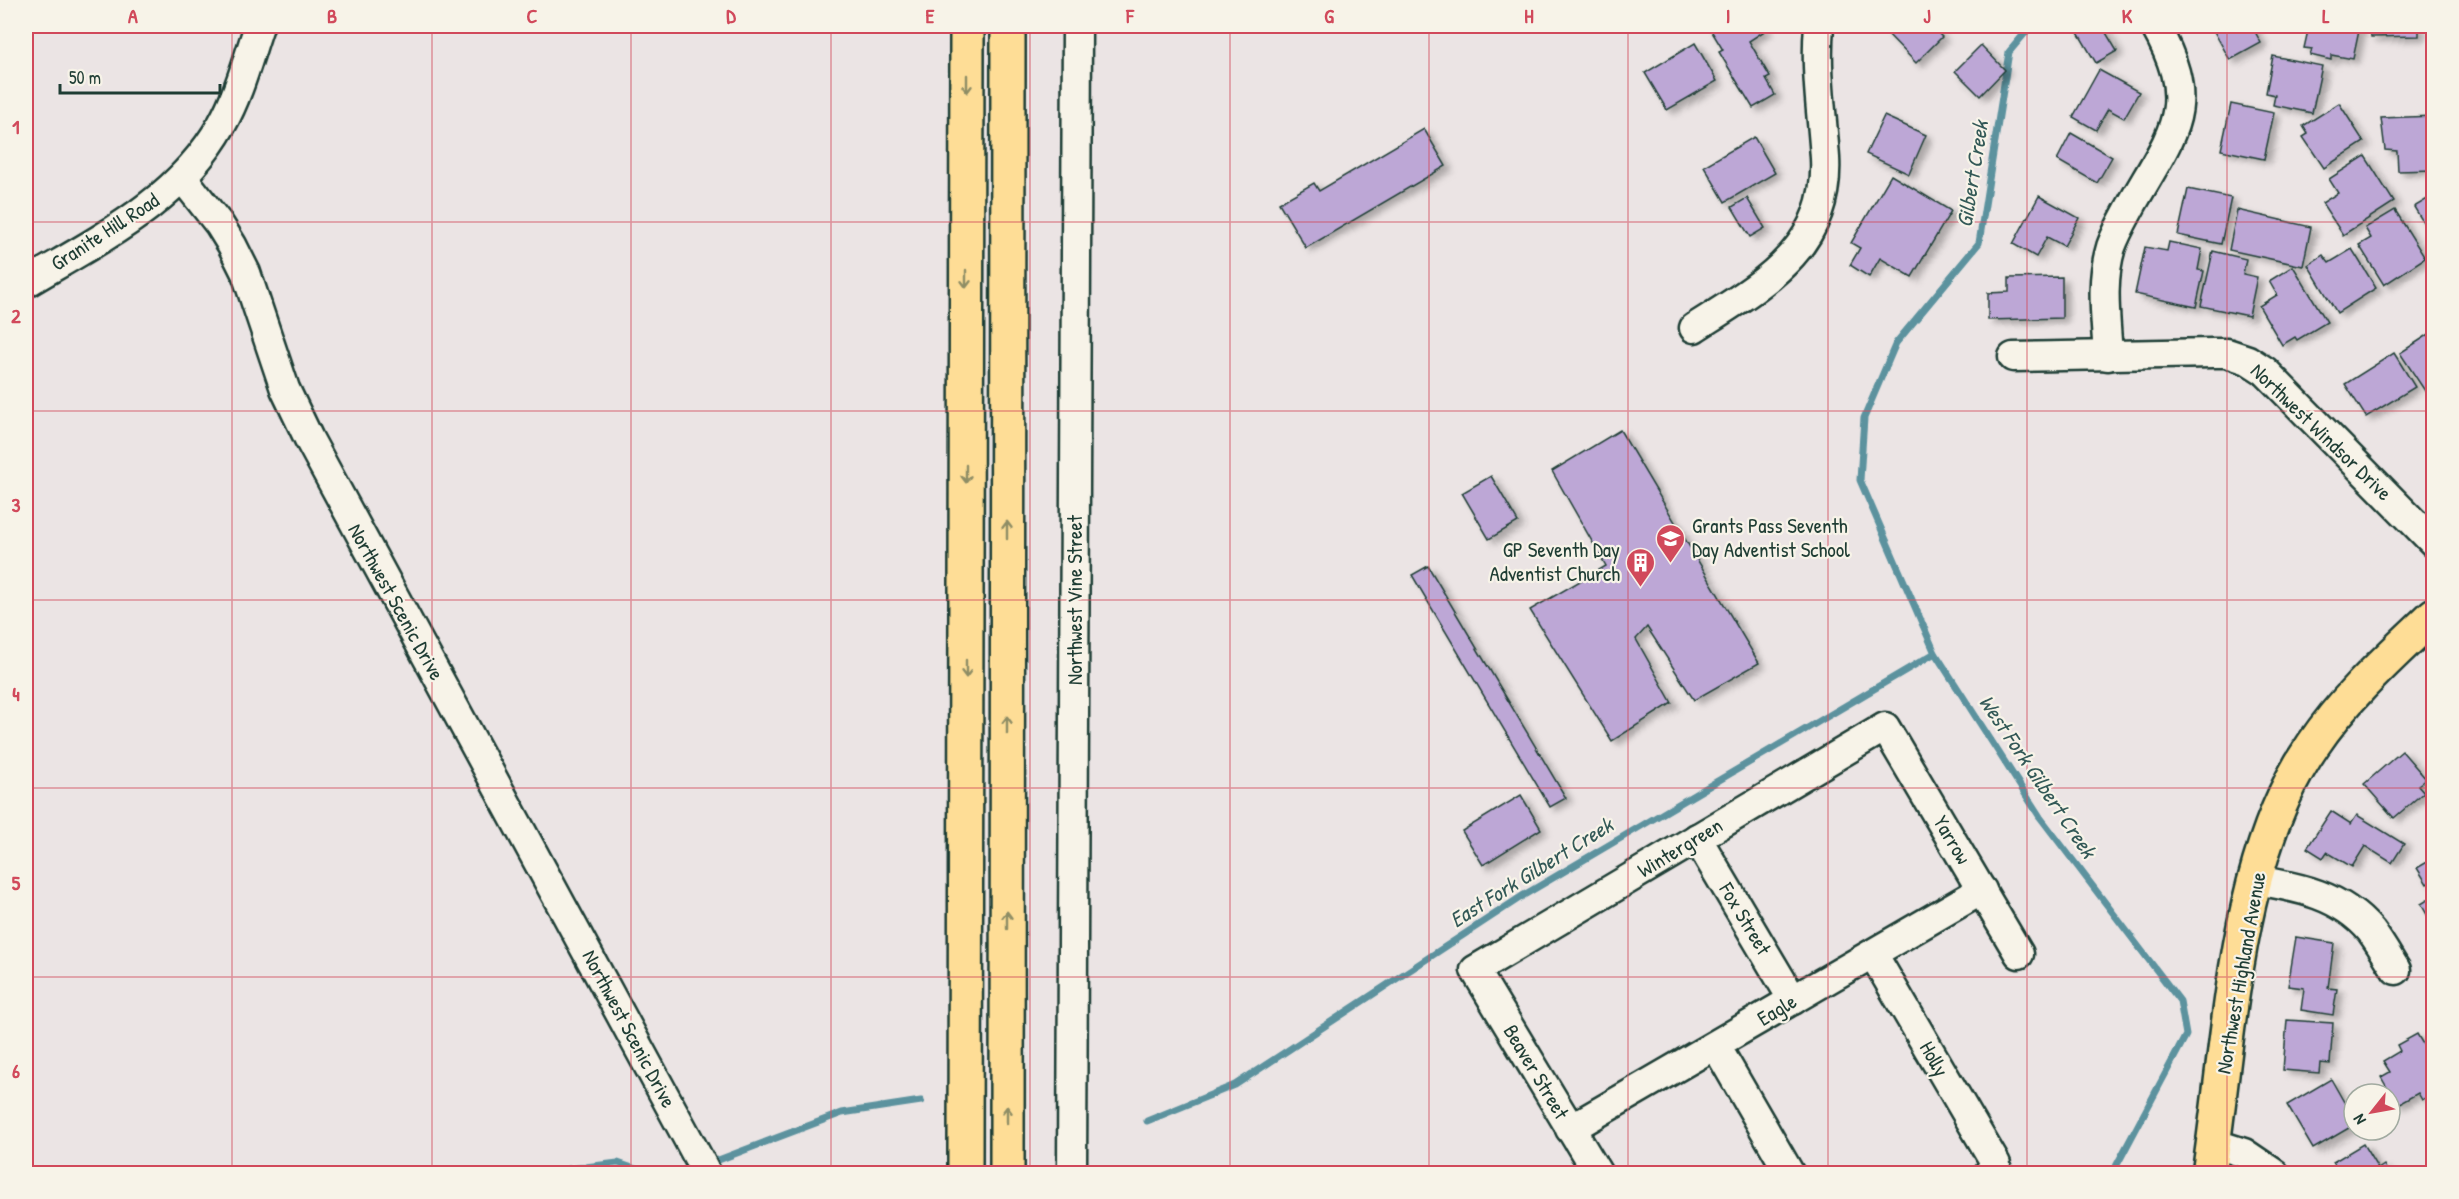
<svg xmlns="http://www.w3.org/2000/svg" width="2459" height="1199" font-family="'Patrick Hand',sans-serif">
<defs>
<filter id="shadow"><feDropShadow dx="6" dy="4" stdDeviation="3" flood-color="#0004"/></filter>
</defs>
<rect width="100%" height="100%" fill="#ebe4e4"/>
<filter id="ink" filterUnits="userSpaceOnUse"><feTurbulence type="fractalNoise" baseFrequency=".0167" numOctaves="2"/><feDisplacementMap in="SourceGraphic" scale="12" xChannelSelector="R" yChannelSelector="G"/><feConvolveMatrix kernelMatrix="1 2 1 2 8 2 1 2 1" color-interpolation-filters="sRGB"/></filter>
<g filter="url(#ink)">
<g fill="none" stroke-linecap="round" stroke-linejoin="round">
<g stroke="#5b929e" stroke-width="7">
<polyline points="2031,26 2009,52 1979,243 1896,343 1864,418 1860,480 1935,653 2040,817 2180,1001 2186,1035 2112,1174"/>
<polyline points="1147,1121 1235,1085 1524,895 1935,653"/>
<polyline points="708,1164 842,1113 921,1101"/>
<polyline points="560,1174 569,1169 618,1163 650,1174"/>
<polyline points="683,1174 698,1168"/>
</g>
</g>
<g fill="#bda7d6" stroke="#1f3d34" stroke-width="1.5" filter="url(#shadow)">
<polygon points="1713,26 1763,26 1766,30 1749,41 1770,77 1766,79 1775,95 1753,108 1719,52 1723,50 1709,27"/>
<polygon points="1890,26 1931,26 1942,37 1916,63 1885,31"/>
<polygon points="2074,26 2102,26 2117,51 2096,63"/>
<polygon points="2211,26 2252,26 2261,43 2230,60"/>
<polygon points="2309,26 2360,26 2353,59 2331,55 2331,60 2310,55 2312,49 2304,48"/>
<polygon points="2370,26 2419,26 2419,36 2371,37"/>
<polygon points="1695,43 1717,81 1667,110 1645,73"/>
<polygon points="1981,45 2005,70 1980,96 1955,71"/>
<polygon points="2273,56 2322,66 2312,113 2273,105 2275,95 2266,93"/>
<polygon points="2099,70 2139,92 2124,118 2108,109 2096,130 2073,117"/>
<polygon points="2339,103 2364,142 2324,168 2303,137 2308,134 2303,126"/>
<polygon points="2231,104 2274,113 2264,159 2221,150"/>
<polygon points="1884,116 1926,135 1909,174 1866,154"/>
<polygon points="2434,116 2434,170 2398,171 2397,151 2385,150 2381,118"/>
<polygon points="1424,129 1446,166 1306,248 1279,203 1314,183 1319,191"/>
<polygon points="2071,133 2112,157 2097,183 2057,160"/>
<polygon points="1754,137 1775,173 1725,202 1704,166"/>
<polygon points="2365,156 2394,202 2343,235 2322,203 2338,193 2329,179"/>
<polygon points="1891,175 1951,211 1912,277 1880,258 1869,277 1850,265 1860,248 1851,243"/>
<polygon points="2188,189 2231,198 2221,244 2178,235"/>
<polygon points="2434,195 2434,240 2414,207"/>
<polygon points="2039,196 2079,218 2064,246 2047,237 2036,257 2013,244"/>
<polygon points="1747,198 1765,228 1750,237 1732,207"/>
<polygon points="2237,210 2311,227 2303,266 2229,250"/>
<polygon points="2395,210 2425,258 2384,285 2359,245 2371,238 2365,228"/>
<polygon points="2169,242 2202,249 2198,270 2204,271 2196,307 2135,294 2145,247 2167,251"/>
<polygon points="2352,249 2376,288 2337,313 2308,265 2323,255 2329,263"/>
<polygon points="2213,251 2246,259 2243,274 2257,277 2249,316 2201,306"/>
<polygon points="2293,266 2327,322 2297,340 2295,337 2282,345 2259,306 2277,295 2269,281"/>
<polygon points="2062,277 2062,318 1988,320 1988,293 2009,292 2009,278"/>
<polygon points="2434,331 2434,386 2425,391 2400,353"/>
<polygon points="2394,353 2415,387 2366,417 2345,384"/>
<polygon points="1620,430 1759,663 1694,700 1647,627 1636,639 1672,703 1612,741 1530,610 1606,566 1552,471"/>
<polygon points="1491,476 1518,522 1489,539 1462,493"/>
<polygon points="1428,566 1566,798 1550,807 1412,575"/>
<polygon points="2402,751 2426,779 2418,785 2424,792 2394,818 2364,784"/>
<polygon points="1521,795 1541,829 1483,865 1462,831"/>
<polygon points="2331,811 2351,824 2357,815 2404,844 2392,863 2365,846 2352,867 2327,852 2323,858 2307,848"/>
<polygon points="2434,858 2434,884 2432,881 2427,884 2417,868"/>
<polygon points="2434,896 2434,925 2433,925 2421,904"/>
<polygon points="2296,937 2334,943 2328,988 2337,989 2333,1015 2301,1010 2304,988 2288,986"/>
<polygon points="2287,1020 2333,1023 2330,1064 2320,1063 2319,1073 2283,1070"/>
<polygon points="2417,1034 2434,1063 2434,1093 2422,1100 2418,1093 2397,1105 2381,1077 2390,1072 2383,1061 2400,1051 2397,1045"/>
<polygon points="2331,1079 2348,1109 2352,1107 2354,1111 2354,1125 2313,1149 2287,1105"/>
<polygon points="2363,1144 2378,1169 2384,1165 2389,1174 2340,1174 2333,1162"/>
</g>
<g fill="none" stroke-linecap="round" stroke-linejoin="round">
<defs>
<g id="minor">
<polyline points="182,177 219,224 232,245 246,273 285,389 309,439 707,1174"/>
<path d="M 26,283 C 98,240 179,201 222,124 C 239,94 248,58 259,26"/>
<path d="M 1694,328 C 1761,285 1830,249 1825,158 C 1822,113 1815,70 1819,26"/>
<path d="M 2108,356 C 2106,319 2100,283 2111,247 C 2116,233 2124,219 2131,206 C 2172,133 2201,107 2155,26"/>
<polyline points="2013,357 2213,353 2227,353 2248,360 2265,371 2434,543"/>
<polyline points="1697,838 1793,1000"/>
<path d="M 2255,880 C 2298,887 2341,895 2371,931 C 2380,943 2388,957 2396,970"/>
<polyline points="1873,954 1996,1164 1988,1174"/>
<polyline points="1716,1046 1790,1174"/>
<polyline points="1570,1129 1982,890"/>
<polyline points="2213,1143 2244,1153 2275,1174"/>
<polyline points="1072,1174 1077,26"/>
<polyline points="1598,1174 1475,970 1885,727 2019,954"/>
</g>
<path id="major" d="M 2209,1174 C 2230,1038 2234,859 2313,745 C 2346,696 2391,656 2434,615"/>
<g id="highway">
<polyline points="965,1174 967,26"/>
<polyline points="1007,1174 1008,26"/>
</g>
</defs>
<use href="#minor" stroke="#1f3d34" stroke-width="33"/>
<use href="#major" stroke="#1f3d34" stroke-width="38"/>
<use href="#highway" stroke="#1f3d34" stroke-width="38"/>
<use href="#minor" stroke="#f7f3e8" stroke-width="28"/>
<use href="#major" stroke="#fedd96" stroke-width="33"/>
<use href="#highway" stroke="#fedd96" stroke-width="33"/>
</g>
<defs><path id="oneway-shaft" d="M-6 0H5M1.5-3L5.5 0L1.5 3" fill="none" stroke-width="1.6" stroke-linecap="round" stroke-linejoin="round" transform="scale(1.5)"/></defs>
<g stroke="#8e8d65">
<use href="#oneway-shaft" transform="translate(967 84) rotate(90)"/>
<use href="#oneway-shaft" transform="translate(966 279) rotate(90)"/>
<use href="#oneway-shaft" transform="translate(966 474) rotate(90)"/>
<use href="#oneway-shaft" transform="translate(1007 530) rotate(-90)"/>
<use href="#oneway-shaft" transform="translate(966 669) rotate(90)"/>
<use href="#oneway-shaft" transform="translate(1007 725) rotate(-90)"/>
<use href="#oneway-shaft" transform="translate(1007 920) rotate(-90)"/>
<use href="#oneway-shaft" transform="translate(1007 1115) rotate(-90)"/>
</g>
</g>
<path fill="none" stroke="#d1495b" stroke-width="1.5" stroke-opacity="0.55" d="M 232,26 L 232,1174M 432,26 L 432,1174M 631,26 L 631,1174M 831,26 L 831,1174M 1030,26 L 1030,1174M 1230,26 L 1230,1174M 1429,26 L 1429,1174M 1628,26 L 1628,1174M 1828,26 L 1828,1174M 2027,26 L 2027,1174M 2227,26 L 2227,1174M 26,222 L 2434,222M 26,411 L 2434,411M 26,600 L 2434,600M 26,788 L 2434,788M 26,977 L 2434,977"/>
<defs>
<symbol id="school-pin" viewBox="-11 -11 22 30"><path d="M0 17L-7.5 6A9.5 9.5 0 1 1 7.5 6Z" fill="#d1495b" stroke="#f7f3e8"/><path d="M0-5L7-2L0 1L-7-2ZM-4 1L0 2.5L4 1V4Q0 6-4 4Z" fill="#fff"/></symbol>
<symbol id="building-pin" viewBox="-11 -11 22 30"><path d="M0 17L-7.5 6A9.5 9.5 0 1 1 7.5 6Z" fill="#d1495b" stroke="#f7f3e8"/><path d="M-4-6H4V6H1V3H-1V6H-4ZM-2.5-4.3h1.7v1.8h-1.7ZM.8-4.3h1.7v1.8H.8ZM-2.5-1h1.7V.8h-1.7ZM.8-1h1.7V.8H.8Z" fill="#fff"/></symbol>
</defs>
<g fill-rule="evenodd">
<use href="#school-pin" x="1654" y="522" width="33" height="45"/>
<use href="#building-pin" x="1624" y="546" width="33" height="45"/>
</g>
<g text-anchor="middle" stroke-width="4.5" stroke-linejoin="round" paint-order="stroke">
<g font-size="21" fill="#1f3d34" stroke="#f7f3e8">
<text transform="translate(105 232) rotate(-33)" y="7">Granite Hill Road</text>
<text transform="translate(2321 432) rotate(44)" y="7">Northwest Windsor Drive</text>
<text transform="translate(1075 600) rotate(-90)" y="7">Northwest Vine Street</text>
<text transform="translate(396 602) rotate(61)" y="7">Northwest Scenic Drive</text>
<text transform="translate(1952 840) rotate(59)" y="7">Yarrow</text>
<text transform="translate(1680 848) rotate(-31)" y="7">Wintergreen</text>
<text transform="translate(1745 919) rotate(59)" y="7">Fox Street</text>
<text transform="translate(2241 973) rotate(-80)" y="7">Northwest Highland Avenue</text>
<text transform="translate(1777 1010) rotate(-31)" y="7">Eagle</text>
<text transform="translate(629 1029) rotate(62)" y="7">Northwest Scenic Drive</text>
<text transform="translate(1934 1059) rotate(60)" y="7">Holly</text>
<text transform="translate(1536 1072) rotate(59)" y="7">Beaver Street</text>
</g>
<g font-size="21" fill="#1f3d34" stroke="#f7f3e8" text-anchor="start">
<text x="1692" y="533">Grants Pass Seventh<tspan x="1692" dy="24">Day Adventist School</tspan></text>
<text x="1620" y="557" text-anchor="end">GP Seventh Day<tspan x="1620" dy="24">Adventist Church</tspan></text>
</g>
<g font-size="22" font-style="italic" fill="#335957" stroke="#f7f3e8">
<text transform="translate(1972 174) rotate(-81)" y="8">Gilbert Creek</text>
<text transform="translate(2038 776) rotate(56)" y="8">West Fork Gilbert Creek</text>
<text transform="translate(1531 872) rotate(-32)" y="8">East Fork Gilbert Creek</text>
</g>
</g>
<rect width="2459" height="1199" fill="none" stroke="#f7f3e8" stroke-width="66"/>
<g transform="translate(2372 1112) rotate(239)"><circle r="28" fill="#f7f3e8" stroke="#a1aaa0" stroke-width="1.5"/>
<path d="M0-4.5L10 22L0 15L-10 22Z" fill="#d1495b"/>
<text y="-9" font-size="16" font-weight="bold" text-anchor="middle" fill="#1f3d34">N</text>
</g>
<path d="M60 84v9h160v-9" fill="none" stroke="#1f3d34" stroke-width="3"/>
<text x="69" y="84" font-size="18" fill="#1f3d34" stroke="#f7f3e8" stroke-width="4.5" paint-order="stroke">50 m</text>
<rect x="33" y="33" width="2393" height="1133" fill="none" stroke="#d1495b" stroke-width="2"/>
<g font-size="20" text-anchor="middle" font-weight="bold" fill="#d1495b">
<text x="133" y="23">A</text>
<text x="332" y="23">B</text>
<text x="532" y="23">C</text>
<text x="731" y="23">D</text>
<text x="930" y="23">E</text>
<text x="1130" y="23">F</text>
<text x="1329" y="23">G</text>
<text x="1529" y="23">H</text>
<text x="1728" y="23">I</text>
<text x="1927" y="23">J</text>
<text x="2127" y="23">K</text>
<text x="2326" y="23">L</text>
<text x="16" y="134">1</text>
<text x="16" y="323">2</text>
<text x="16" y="512">3</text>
<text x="16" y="701">4</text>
<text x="16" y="890">5</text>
<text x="16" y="1078">6</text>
</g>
</svg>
